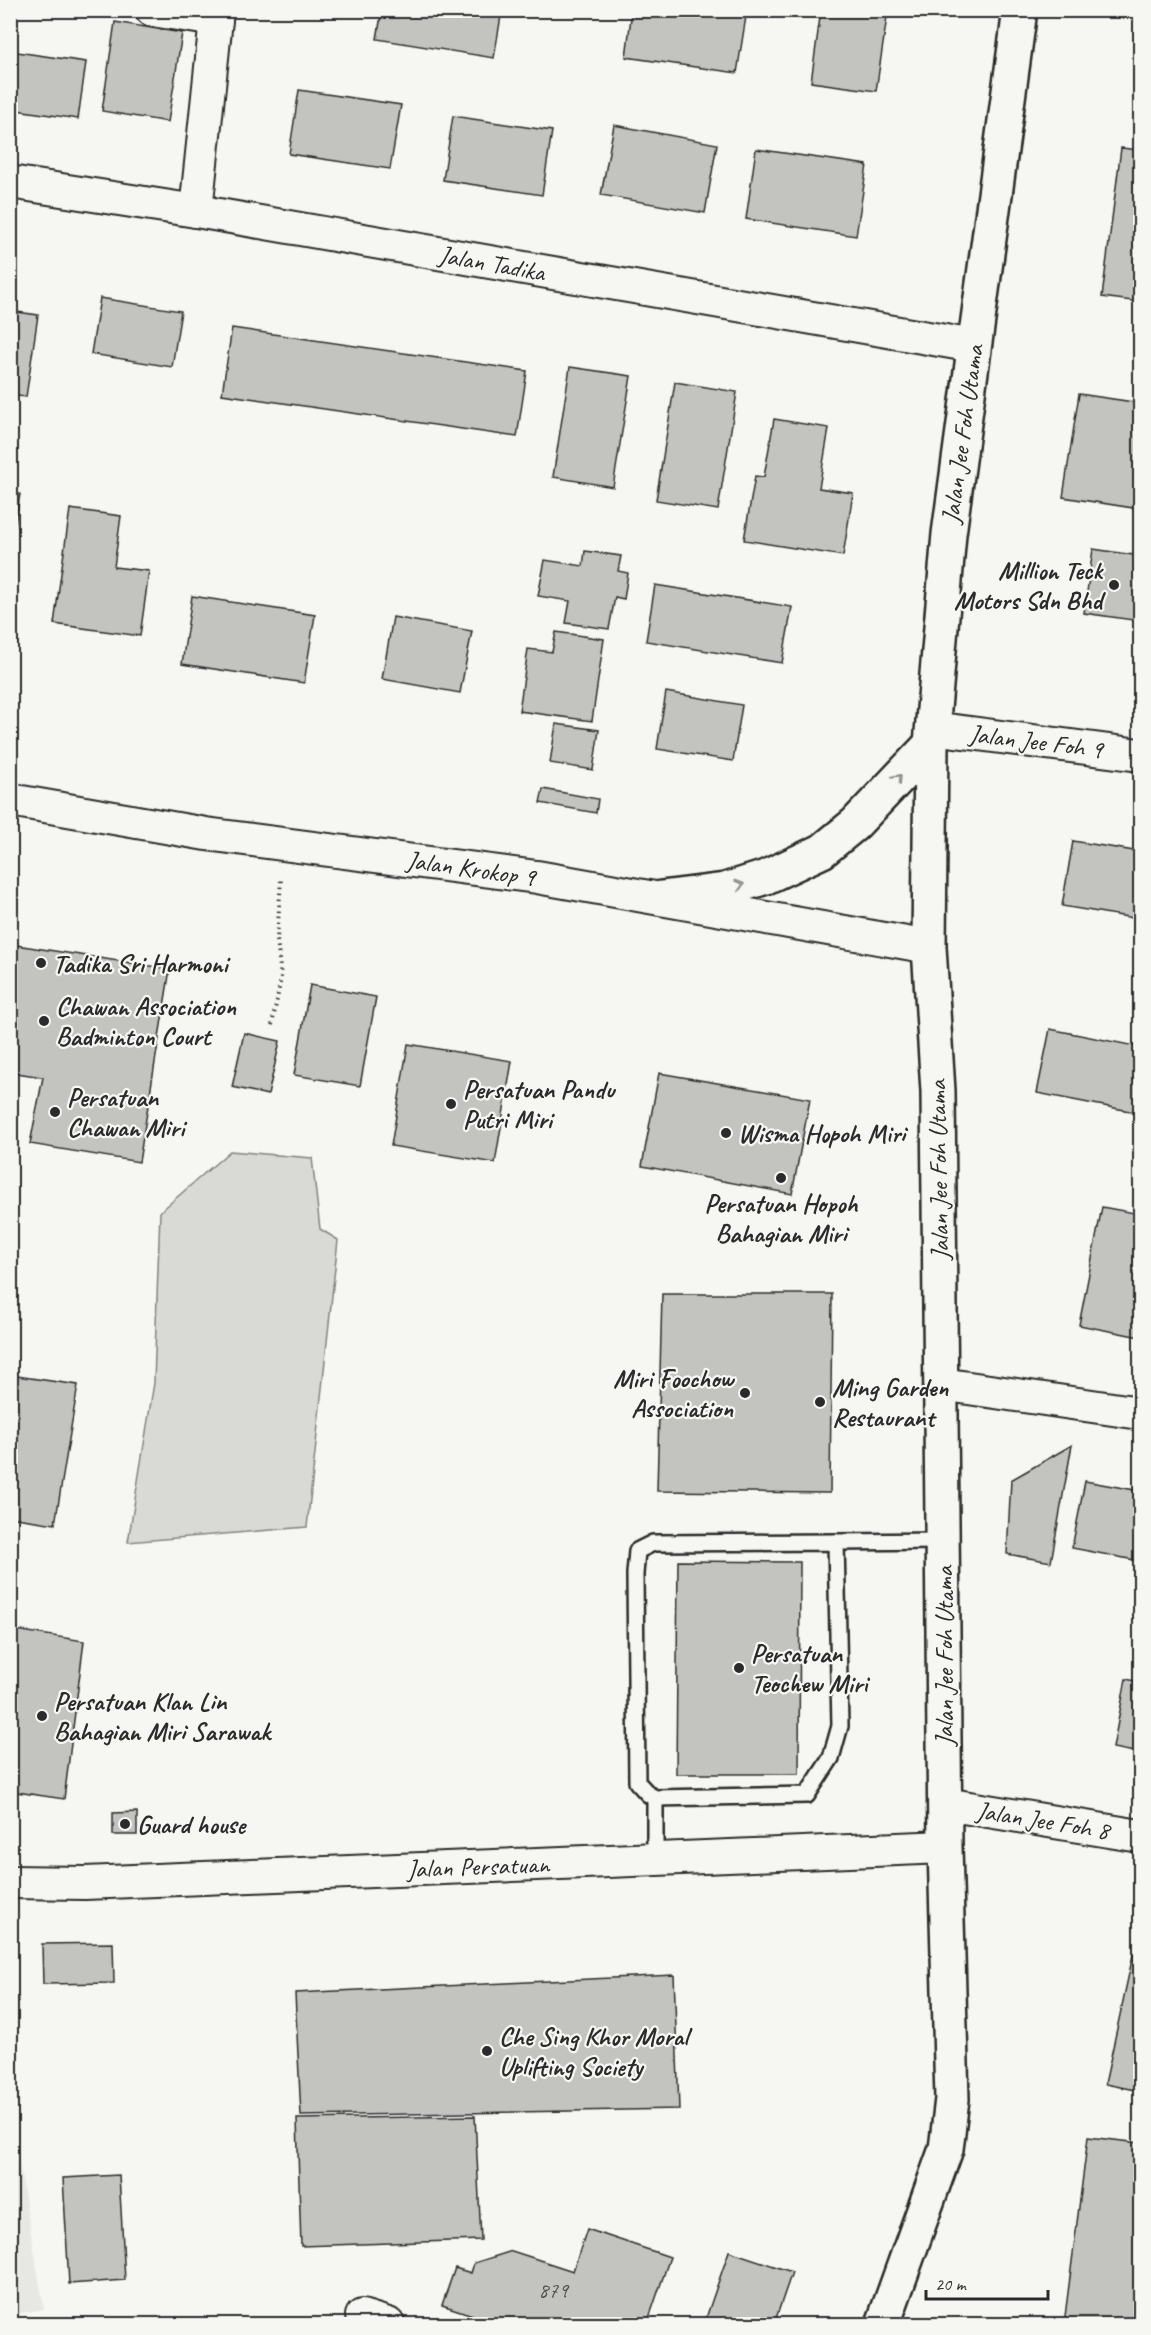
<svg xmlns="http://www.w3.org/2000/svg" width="1151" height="2335" font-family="Caveat,sans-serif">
<rect width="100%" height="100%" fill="#f6f6f2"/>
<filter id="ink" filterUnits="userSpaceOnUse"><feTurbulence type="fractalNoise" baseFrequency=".0167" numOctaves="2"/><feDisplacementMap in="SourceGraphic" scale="12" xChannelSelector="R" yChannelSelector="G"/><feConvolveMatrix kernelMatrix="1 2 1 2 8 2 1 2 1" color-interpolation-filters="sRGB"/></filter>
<g filter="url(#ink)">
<polygon fill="#e7e7e3" points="11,2116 44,2309 11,2315 10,2315"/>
<polygon fill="#d9d9d5" stroke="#828280" stroke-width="1.5" points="230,1151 312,1158 320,1229 338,1240 307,1527 128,1542 154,1383 160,1212"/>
<g fill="#c3c3c0" stroke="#2b2b2b" stroke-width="1.5">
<polygon points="382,10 502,10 494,58 377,39"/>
<polygon points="632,10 747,10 737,73 626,57"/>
<polygon points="821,10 888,10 876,91 811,82"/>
<polygon points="115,22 182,33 168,122 102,111"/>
<polygon points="10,51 86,62 78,119 10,109"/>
<polygon points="299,90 401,105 390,169 289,154"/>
<polygon points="453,116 552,131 542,195 443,180"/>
<polygon points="614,125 717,144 705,213 601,195"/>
<polygon points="1121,148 1140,150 1140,302 1102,297"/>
<polygon points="756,149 867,165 856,236 746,219"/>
<polygon points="100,298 181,311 172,367 91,354"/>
<polygon points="10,311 38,315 26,397 10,395"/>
<polygon points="232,328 527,371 517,437 222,394"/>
<polygon points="570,367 631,376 613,487 553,477"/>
<polygon points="675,382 737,392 718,510 656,500"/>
<polygon points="1079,394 1140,403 1140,509 1063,497"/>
<polygon points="774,419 829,428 819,488 853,493 843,556 744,540 755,476 764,477"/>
<polygon points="10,492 20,494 10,554"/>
<polygon points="70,509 121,516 114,567 149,571 140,636 54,624"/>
<polygon points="1093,549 1140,556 1140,621 1084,613"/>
<polygon points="585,551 621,556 618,571 628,573 624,599 615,597 609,629 566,623 570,601 538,596 545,560 583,566"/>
<polygon points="655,585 792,607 782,663 646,641"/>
<polygon points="10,590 14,591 10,613"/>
<polygon points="192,596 315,615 304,683 182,664"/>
<polygon points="393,617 472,631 460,693 382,679"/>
<polygon points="556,632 604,639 592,721 519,711 528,649 552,652"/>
<polygon points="666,692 742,705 733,761 657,749"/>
<polygon points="556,724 599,730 593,770 550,763"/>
<polygon points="543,789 598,799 596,813 540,803"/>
<polygon points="1073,841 1140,852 1140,919 1062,906"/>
<polygon points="10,944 170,969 139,1162 30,1144 43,1077 10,1072"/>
<polygon points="310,985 376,997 360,1086 294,1075"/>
<polygon points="1050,1029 1140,1047 1140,1113 1037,1093"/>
<polygon points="244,1033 280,1041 268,1095 232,1087"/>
<polygon points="408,1044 512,1061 495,1163 391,1146"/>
<polygon points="659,1073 810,1099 792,1194 642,1166"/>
<polygon points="1102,1207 1140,1214 1140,1337 1079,1325"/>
<polygon points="662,1294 832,1294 830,1493 657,1491"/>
<polygon points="10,1375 78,1385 55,1524 10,1517"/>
<polygon points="1072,1445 1051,1562 1007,1554 1011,1480"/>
<polygon points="1085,1481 1140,1491 1140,1561 1072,1548"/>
<polygon points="678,1561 800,1562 799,1774 676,1774"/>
<polygon points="10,1629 84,1641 64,1799 10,1791"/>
<polygon points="1126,1679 1140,1682 1140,1753 1113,1748"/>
<polygon points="137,1812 137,1835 113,1835 113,1813"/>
<polygon points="113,1943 114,1983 43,1984 42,1944"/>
<polygon points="1133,1955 1140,1956 1140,2091 1105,2084"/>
<polygon points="674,1975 679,2109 301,2116 295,1993"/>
<polygon points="475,2116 481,2240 301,2246 297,2119"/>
<polygon points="1088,2137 1140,2143 1140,2324 1064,2324"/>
<polygon points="119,2175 125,2280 69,2284 63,2178"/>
<polygon points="587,2229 670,2257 647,2324 500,2324 442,2305 455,2268 471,2273 474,2263 512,2251 573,2271"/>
<polygon points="729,2251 792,2272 774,2324 704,2324"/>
</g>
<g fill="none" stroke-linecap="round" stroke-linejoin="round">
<defs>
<g id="service">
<polygon points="836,1542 840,1726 831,1758 807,1795 655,1798 648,1794 637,1782 635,1574 637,1551 653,1543"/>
<polyline points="836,1542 943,1541"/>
<polyline points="655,1798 655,1859"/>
</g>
<g id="minor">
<polyline points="152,10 216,20"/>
<polyline points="10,182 196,211 974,346"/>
<polyline points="196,211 217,10"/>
<polyline points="932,728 1140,755"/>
<polyline points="10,800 206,834 537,877 929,947"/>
<polyline points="941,1384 1140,1413"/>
<polyline points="945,1804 1140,1836"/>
<polyline points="10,1882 85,1883 945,1847"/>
<polyline points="362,2316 388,2324"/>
</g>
<g id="tertiary">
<polyline points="661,898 725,890 766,877 822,851 855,824 931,744"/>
<polyline points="883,2324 946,2149 952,2099 945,1847 938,1091 929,947 931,744 949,534 1020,10"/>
</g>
</defs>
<use href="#service" stroke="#2b2b2b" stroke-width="20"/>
<use href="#minor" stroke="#2b2b2b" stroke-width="36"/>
<use href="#tertiary" stroke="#2b2b2b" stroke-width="38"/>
<polyline stroke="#2b2b2b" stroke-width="4" stroke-dasharray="1.5 4.5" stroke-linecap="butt" points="272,1025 281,978 277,939 281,880"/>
<use href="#service" stroke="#f6f6f2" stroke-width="15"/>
<use href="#minor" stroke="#f6f6f2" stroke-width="32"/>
<use href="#tertiary" stroke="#f6f6f2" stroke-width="33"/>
</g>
<defs><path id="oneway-chevron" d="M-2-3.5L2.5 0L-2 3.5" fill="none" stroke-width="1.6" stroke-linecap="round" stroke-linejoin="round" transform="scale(1.5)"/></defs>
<g stroke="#90908e">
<use href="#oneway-chevron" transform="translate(898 778) rotate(-47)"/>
<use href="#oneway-chevron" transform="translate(740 885) rotate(-17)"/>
</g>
</g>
<g fill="#2b2b2b" stroke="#f6f6f2" stroke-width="2">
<circle cx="1114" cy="585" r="6"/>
<circle cx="41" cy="963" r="6"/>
<circle cx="44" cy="1021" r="6"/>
<circle cx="451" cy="1104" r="6"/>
<circle cx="55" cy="1112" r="6"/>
<circle cx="726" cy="1133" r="6"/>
<circle cx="781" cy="1178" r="6"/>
<circle cx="745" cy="1393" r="6"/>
<circle cx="820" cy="1402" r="6"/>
<circle cx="739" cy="1668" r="6"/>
<circle cx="42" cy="1716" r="6"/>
<circle cx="125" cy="1824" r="6"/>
<circle cx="487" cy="2051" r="6"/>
</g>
<g text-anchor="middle" stroke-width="4.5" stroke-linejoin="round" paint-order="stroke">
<g font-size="22" fill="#515150">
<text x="553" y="2297">879</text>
</g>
<g font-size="26" fill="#2b2b2b" stroke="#f6f6f2">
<text transform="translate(492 263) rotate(10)" y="9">Jalan Tadika</text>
<text transform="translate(962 434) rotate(-82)" y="9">Jalan Jee Foh Utama</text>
<text transform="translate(1036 741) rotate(7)" y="9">Jalan Jee Foh 9</text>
<text transform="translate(471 868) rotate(8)" y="9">Jalan Krokop 9</text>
<text transform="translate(938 1170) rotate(-91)" y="9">Jalan Jee Foh Utama</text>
<text transform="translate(944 1656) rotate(-90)" y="9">Jalan Jee Foh Utama</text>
<text transform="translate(1043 1820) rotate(9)" y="9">Jalan Jee Foh 8</text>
<text transform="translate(478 1866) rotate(-2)" y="9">Jalan Persatuan</text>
</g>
<g font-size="26" font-weight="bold" fill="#2b2b2b" stroke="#f6f6f2" text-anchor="start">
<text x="1102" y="579" text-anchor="end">Million Teck<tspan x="1102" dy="30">Motors Sdn Bhd</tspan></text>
<text x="53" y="972">Tadika Sri Harmoni</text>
<text x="56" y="1015">Chawan Association<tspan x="56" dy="30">Badminton Court</tspan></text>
<text x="463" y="1098">Persatuan Pandu<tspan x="463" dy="30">Putri Miri</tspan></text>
<text x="67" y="1106">Persatuan<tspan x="67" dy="30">Chawan Miri</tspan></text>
<text x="738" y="1142">Wisma Hopoh Miri</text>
<text x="781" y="1212" text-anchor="middle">Persatuan Hopoh<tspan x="781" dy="30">Bahagian Miri</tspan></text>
<text x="733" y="1387" text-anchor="end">Miri Foochow<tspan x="733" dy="30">Association</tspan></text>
<text x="832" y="1396">Ming Garden<tspan x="832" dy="30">Restaurant</tspan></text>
<text x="751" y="1662">Persatuan<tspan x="751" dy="30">Teochew Miri</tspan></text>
<text x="54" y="1710">Persatuan Klan Lin<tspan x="54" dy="30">Bahagian Miri Sarawak</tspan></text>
<text x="137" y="1833">Guard house</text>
<text x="499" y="2045">Che Sing Khor Moral<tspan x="499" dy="30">Uplifting Society</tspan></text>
</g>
</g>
<rect width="1151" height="2335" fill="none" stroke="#f6f6f2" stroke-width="36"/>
<rect x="18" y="18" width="1115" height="2299" fill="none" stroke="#2b2b2b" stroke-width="2" filter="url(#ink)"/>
<path d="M926 2290v9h122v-9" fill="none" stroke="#2b2b2b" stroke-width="3"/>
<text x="935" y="2290" font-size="18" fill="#2b2b2b" stroke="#f6f6f2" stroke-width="4.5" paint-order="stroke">20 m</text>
</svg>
